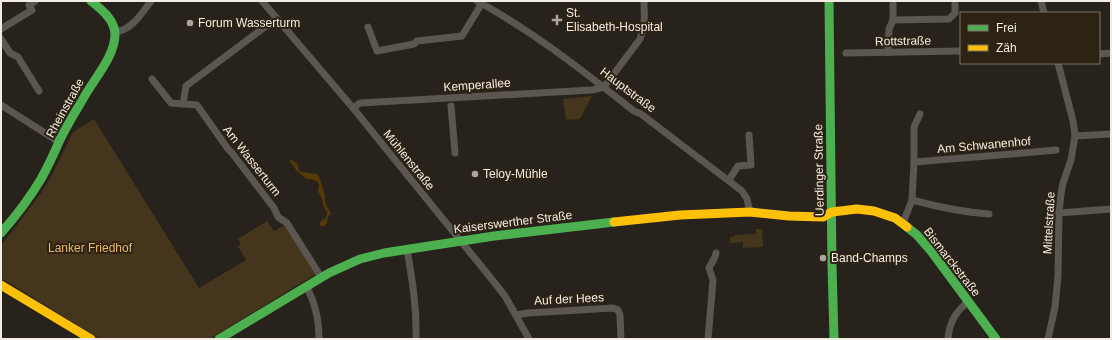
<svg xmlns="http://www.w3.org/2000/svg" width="1112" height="340" font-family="Helvetica,sans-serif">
<rect width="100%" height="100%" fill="#27221b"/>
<g fill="#46351d">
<polygon points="592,96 580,119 566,120 563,99"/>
<polygon points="94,119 199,288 246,260 238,246 241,244 238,239 267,221 274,231 285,225 316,274 209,339 100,339 1,278 1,246 41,193 52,175 73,132"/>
<polygon points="756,229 762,229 763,247 743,248 743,242 730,243 730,237 734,237 734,235 756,234"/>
</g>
<path fill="#563a05" d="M 291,159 L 298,165 L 299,171 C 305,173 315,173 318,175 C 320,177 324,193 325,196 C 325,199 325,203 326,205 C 328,209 330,210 331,214 L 328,216 L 327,223 L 324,226 L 320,226 L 320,223 L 322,220 L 325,219 L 327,215 L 327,212 L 324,207 L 322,199 L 318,191 L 319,186 L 318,182 L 311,179 L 306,179 C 303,175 299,174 296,170 C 294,167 293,164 290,162 Z"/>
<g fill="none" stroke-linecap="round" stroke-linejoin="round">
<g stroke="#5b564f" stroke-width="7">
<polyline points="262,1 353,108 490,277 505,296 529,339"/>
<path d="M 477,1 C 534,32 583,71 634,111 L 641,114 L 742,191 L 747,199 L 750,212"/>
<polyline points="1041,1 1044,13"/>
<polyline points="893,20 949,19 955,13 955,1"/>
<polyline points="368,27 377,51 414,44 417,41 462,36 482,3"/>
<polyline points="1,29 32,10 29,5 35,1"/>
<path d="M 115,32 C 132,30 141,14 151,1"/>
<polyline points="1,39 10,53 18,57 39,91"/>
<polyline points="888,52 889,29 893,20 893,1"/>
<polyline points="846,53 961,51"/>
<polyline points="1099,54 1111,53"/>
<polyline points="152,79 171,103 197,105 228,149 232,153 274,208 278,217 287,223 321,277"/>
<path d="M 604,87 L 640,39 C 646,26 644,14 644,1"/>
<polyline points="183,104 186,86 277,18"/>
<polyline points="1,105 59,142"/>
<polyline points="451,106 455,153"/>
<polyline points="353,108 360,103 592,90 604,87"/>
<polyline points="1075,136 1111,134"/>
<polyline points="914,162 1023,153 1056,150"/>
<polyline points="729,180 738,166 751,165 749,135"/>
<path d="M 912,200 C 938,207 963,212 989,214"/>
<polyline points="1059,213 1111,209"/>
<polyline points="903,223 912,200 914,162 914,127 920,114"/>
<path d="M 407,249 C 412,279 417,308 416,339"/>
<path d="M 306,286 C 315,302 319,320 319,339"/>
<polyline points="516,315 528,313 613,308 618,310 620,315 621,339"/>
<polyline points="708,339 713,280 709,268 715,257 716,253"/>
<path d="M 948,339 C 949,324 956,311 968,302"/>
<polyline points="1048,339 1055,307 1058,276 1059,213 1061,194 1063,183 1071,160 1075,136 1073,121 1058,63"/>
</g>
<g stroke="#4caf50" stroke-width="9">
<polyline points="829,1 832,265 834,339"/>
<polyline points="907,227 917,235 931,251 996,339"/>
<path d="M 1,233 C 16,216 29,199 41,179 C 47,168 53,156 58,144 C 65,128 74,114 83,99 C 93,80 115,57 115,34 C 115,20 101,9 91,1"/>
<polyline points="219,339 329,273 360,259 384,253 494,236 614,222"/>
</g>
<g stroke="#ffc107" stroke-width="9">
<polyline points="614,222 680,215 750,212 789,216 823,217 832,212 857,209 874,211 895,218 907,227"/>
<polyline points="1,285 91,339"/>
</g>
</g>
<g fill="#aca59d" stroke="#2d2315" stroke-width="1.5">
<path d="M555 14h4v4h4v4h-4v4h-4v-4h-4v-4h4z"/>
<circle cx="190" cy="23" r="4"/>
<circle cx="475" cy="174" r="4"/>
<circle cx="823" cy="258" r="4"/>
</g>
<g text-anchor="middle" stroke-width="4" stroke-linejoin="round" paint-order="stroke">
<g font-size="12" fill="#f3ece3" stroke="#2d2315" text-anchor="start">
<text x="566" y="17">St.<tspan x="566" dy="14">Elisabeth-Hospital</tspan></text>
<text x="198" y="27">Forum Wasserturm</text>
<text x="483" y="178">Teloy-Mühle</text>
<text x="831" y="262">Band-Champs</text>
</g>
<g font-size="12" fill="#f3ece3" stroke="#2d2315">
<text transform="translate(903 41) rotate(-1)" y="4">Rottstraße</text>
<text transform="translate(477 85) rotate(-4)" y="4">Kemperallee</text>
<text transform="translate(628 90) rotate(37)" y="4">Hauptstraße</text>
<text transform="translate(65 108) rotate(-61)" y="4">Rheinstraße</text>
<text transform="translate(984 145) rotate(-5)" y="4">Am Schwanenhof</text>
<text transform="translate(409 160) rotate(51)" y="4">Mühlenstraße</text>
<text transform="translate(252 161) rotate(52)" y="4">Am Wasserturm</text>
<text transform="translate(819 170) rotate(-91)" y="4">Uerdinger Straße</text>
<text transform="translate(513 222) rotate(-7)" y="4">Kaiserswerther Straße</text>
<text transform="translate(1049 223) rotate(-87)" y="4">Mittelstraße</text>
<text transform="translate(952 262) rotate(52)" y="4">Bismarckstraße</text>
<text transform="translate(569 299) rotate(-3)" y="4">Auf der Hees</text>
</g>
<g font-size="12" fill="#e7b56b" stroke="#2d2315">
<text x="90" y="252">Lanker Friedhof</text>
</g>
</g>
<rect width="1112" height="340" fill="none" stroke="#f3ece3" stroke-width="4"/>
<rect x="960" y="12" width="140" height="52" fill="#2d2315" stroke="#7c7367"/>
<rect x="968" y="25" width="20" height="6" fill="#4caf50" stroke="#7c7367"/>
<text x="996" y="32" font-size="12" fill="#f3ece3">Frei</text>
<rect x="968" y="45" width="20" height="6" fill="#ffc107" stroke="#7c7367"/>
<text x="996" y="52" font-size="12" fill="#f3ece3">Zäh</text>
</svg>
